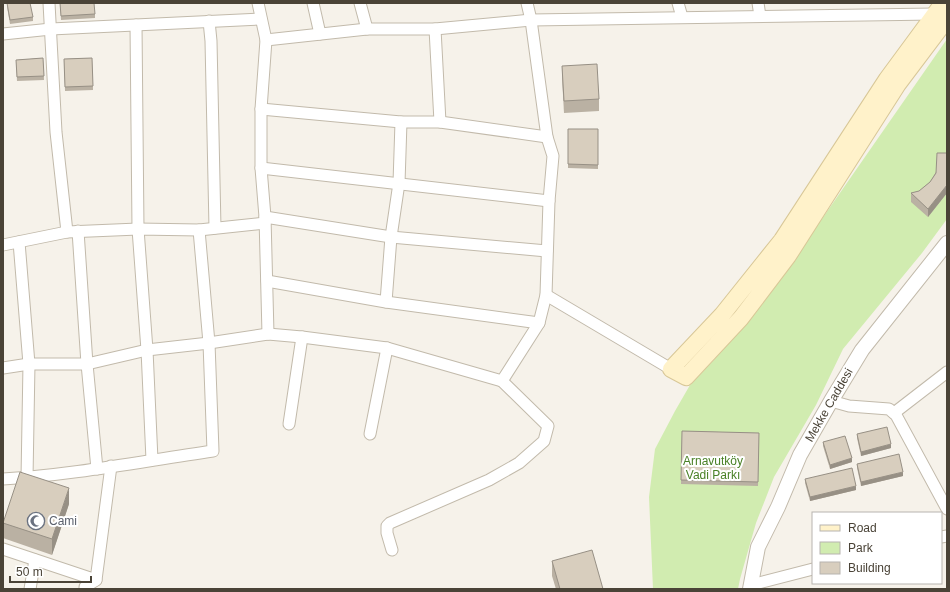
<svg xmlns="http://www.w3.org/2000/svg" width="950" height="592" font-family="Arial,sans-serif">
<rect width="100%" height="100%" fill="#f6f2ea"/>
<polygon fill="#d1ecb0" points="947,39 947,219 922,253 843,349 816,405 774,477 756,523 740,579 738,589 653,589 649,497 655,449 675,411 690,385 713,361 769,295"/>
<g fill="none" stroke-linecap="round" stroke-linejoin="round">
<defs>
<g id="minor">
<polyline points="49,3 56,132 67,232"/>
<polyline points="258,3 266,40 261,109 261,168 265,217 268,334"/>
<polyline points="313,3 320,34"/>
<polyline points="360,3 367,29"/>
<polyline points="678,3 682,17"/>
<polyline points="758,3 760,16"/>
<polyline points="209,21 211,41 215,228"/>
<polyline points="136,25 138,229 147,350 152,460"/>
<polyline points="435,29 440,122"/>
<polyline points="3,34 51,29 261,19"/>
<polyline points="266,40 367,29 435,29 531,20 934,14"/>
<polyline points="261,109 401,122 440,122 547,137"/>
<polyline points="261,168 549,201"/>
<polyline points="265,217 391,237 547,251"/>
<polyline points="78,231 87,364 97,469"/>
<polyline points="19,242 29,364 27,478"/>
<polyline points="3,245 67,232 138,229 199,230 265,223"/>
<polyline points="267,281 386,302 539,323"/>
<polyline points="546,295 671,369"/>
<polyline points="386,302 391,237 399,183 401,122"/>
<polyline points="3,368 29,364 87,364 147,350 209,343 268,334 302,337 387,348 502,381 539,323 546,295 549,201 553,156 547,137 531,20 527,3"/>
<polyline points="831,401 849,406 889,409 896,415 947,509"/>
<polyline points="894,413 947,372"/>
<polyline points="289,424 302,337"/>
<polyline points="370,434 387,348"/>
<path d="M 3,479 C 73,475 143,461 213,451 L 209,343 L 199,230"/>
<polyline points="941,537 947,536"/>
<polyline points="3,549 96,580 111,466"/>
<polyline points="392,550 387,533 387,526 390,523 489,480 519,463 544,441 548,426 502,381"/>
<polyline points="751,585 813,569"/>
<polyline points="30,589 35,560"/>
<polyline points="85,589 85,587 96,580"/>
</g>
<polyline id="tertiary" points="750,589 758,547 778,507 800,455 831,401 862,350 947,243"/>
<polyline id="secondary" points="943,3 887,79 782,240 722,315 671,369 686,377 741,318 788,256 898,84 947,19"/>
</defs>
<use href="#minor" stroke="#c2baab" stroke-width="13"/>
<use href="#tertiary" stroke="#c2baab" stroke-width="16"/>
<use href="#secondary" stroke="#d8c797" stroke-width="18"/>
<use href="#minor" stroke="#fff" stroke-width="11"/>
<use href="#tertiary" stroke="#fff" stroke-width="14"/>
<use href="#secondary" stroke="#fff2ca" stroke-width="16"/>
</g>
<g fill="#bab1a3">
<polygon points="7,3 33,17 33,21 10,24 7,7"/>
<polygon points="60,3 95,14 95,18 61,20"/>
<polygon points="43,58 44,80 17,81 16,60"/>
<polygon points="92,58 93,90 65,91 64,59"/>
<polygon points="562,66 599,99 599,111 564,113 562,78"/>
<polygon points="568,129 598,129 598,169 568,168"/>
<polygon points="947,153 947,193 928,217 911,202 911,193 919,191 930,182"/>
<polygon points="682,431 759,433 758,486 681,484"/>
<polygon points="857,434 891,448 861,456 857,438"/>
<polygon points="823,442 852,462 830,469 823,446"/>
<polygon points="857,464 903,476 861,486 857,468"/>
<polygon points="805,479 856,490 810,501 805,483"/>
<polygon points="69,504 52,555 3,538 3,523"/>
<polygon points="552,561 603,589 556,589 552,576"/>
</g>
<g fill="#979085">
<polygon points="947,185 947,193 928,217 928,209"/>
<polygon points="891,444 891,448 861,456 861,452"/>
<polygon points="852,458 852,462 830,469 830,465"/>
<polygon points="903,472 903,476 861,486 861,482"/>
<polygon points="856,486 856,490 810,501 810,497"/>
<polygon points="69,488 69,504 52,555 52,539"/>
</g>
<g fill="#d8cebe" stroke="#979085">
<polygon points="7,3 30,3 33,17 10,20"/>
<polygon points="60,3 94,3 95,14 61,16"/>
<polygon points="43,58 44,76 17,77 16,60"/>
<polygon points="92,58 93,86 65,87 64,59"/>
<polygon points="597,64 599,99 564,101 562,66"/>
<polygon points="568,129 598,129 598,165 568,164"/>
<polygon points="937,153 947,153 947,185 928,209 911,193 919,191 930,182 936,173"/>
<polygon points="887,427 891,444 861,452 857,434"/>
<polygon points="682,431 759,433 758,482 681,480"/>
<polygon points="845,436 852,458 830,465 823,442"/>
<polygon points="899,454 903,472 861,482 857,464"/>
<polygon points="852,468 856,486 810,497 805,479"/>
<polygon points="20,472 69,488 52,539 3,523"/>
<polygon points="592,550 603,589 560,589 552,561"/>
</g>
<defs>
<symbol id="mosque-ring" viewBox="-11 -11 22 22"><circle r="9.5" fill="#fff" stroke="#6b7280" stroke-width="1.5"/><path d="M3.5-4.9A6 6 0 1 0 3.5 4.9A5 5 0 1 1 3.5-4.9Z" fill="#6b7280"/></symbol>
</defs>
<g fill-rule="evenodd">
<use href="#mosque-ring" x="26" y="511" width="20" height="20"/>
</g>
<g text-anchor="middle" stroke-width="4" stroke-linejoin="round" paint-order="stroke">
<g font-size="12" fill="#4a4337" stroke="#fff">
<text transform="translate(829 405) rotate(-60)" y="4">Mekke Caddesi</text>
</g>
<g font-size="12" fill="#498026" stroke="#fff">
<text x="713" y="465">Arnavutköy<tspan x="713" dy="14">Vadi Parkı</tspan></text>
</g>
<g font-size="12" fill="#5b616d" stroke="#fff" text-anchor="start">
<text x="49" y="525">Cami</text>
</g>
</g>
<rect width="950" height="592" fill="none" stroke="#4a4337" stroke-width="8"/>
<rect x="812" y="512" width="130" height="72" fill="#ffffff" stroke="#b7b4af"/>
<rect x="820" y="525" width="20" height="6" fill="#fff2ca" stroke="#b7b4af"/>
<text x="848" y="532" font-size="12" fill="#4a4337">Road</text>
<rect x="820" y="542" width="20" height="12" fill="#d1ecb0" stroke="#b7b4af"/>
<text x="848" y="552" font-size="12" fill="#4a4337">Park</text>
<rect x="820" y="562" width="20" height="12" fill="#d8cebe" stroke="#b7b4af"/>
<text x="848" y="572" font-size="12" fill="#4a4337">Building</text>
<path d="M10 576v6h81v-6" fill="none" stroke="#4a4337" stroke-width="2"/>
<text x="16" y="576" font-size="12" fill="#4a4337" stroke="#ffffff" stroke-width="3" paint-order="stroke">50 m</text>
</svg>
